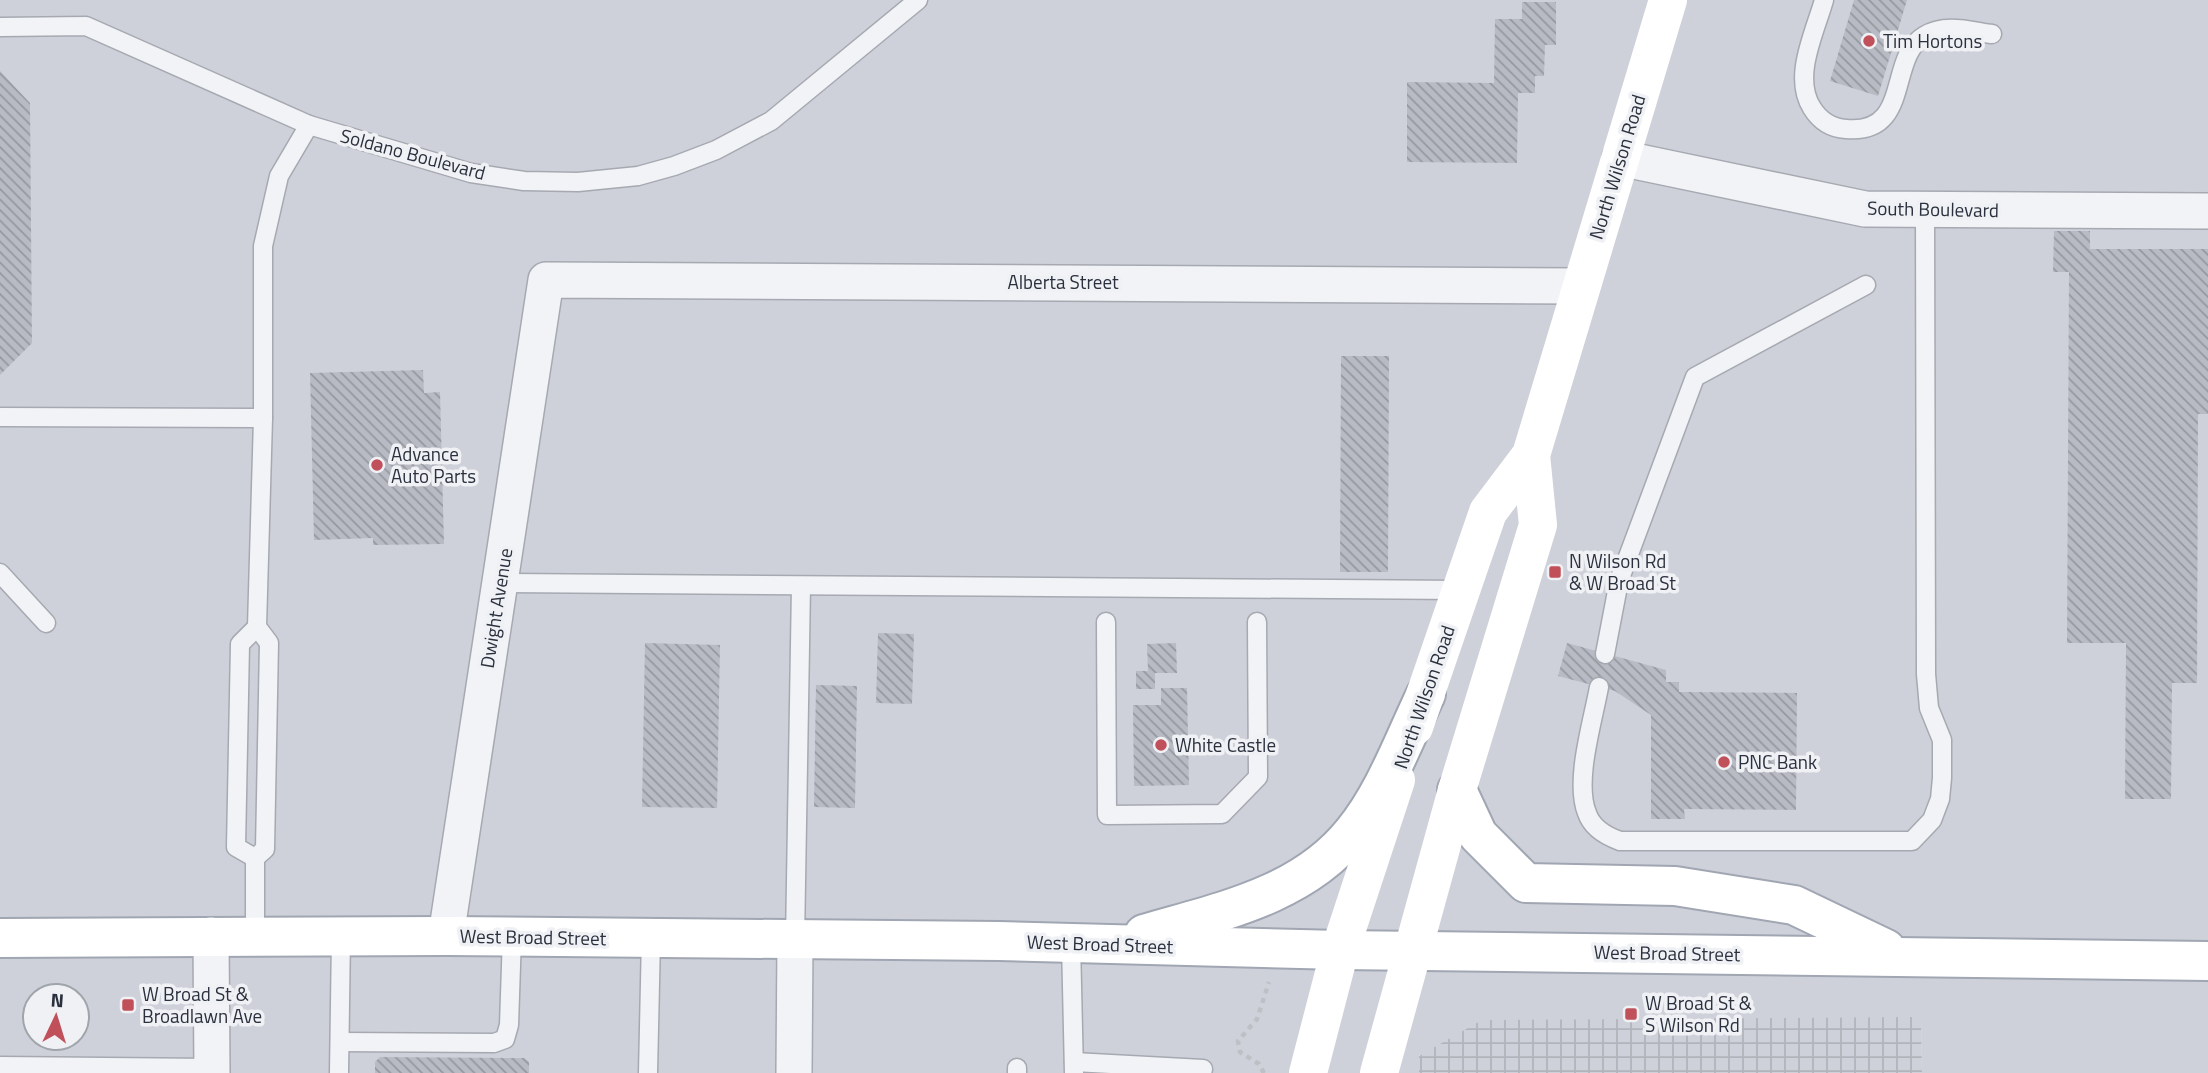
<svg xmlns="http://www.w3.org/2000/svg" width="2208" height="1073" font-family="'Titillium Web',sans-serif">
<defs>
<pattern id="industrial-grid" width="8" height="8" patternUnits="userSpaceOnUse" patternTransform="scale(1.75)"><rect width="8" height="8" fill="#ced1d9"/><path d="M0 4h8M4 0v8" fill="none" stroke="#b1b4bb"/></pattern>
<pattern id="building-back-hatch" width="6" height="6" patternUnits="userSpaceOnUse" patternTransform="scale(1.75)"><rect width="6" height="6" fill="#b8bbc4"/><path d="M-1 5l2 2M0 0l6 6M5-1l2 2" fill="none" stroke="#9698a0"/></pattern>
</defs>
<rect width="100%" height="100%" fill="#e0e2e7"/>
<path fill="#ced1d9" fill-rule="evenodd" d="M 0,0 L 2208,0 L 2208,1073 L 1922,1073 L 1921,1018 L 1419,1055 L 1419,1073 L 0,1073 ZM 35,996 L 77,996 L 77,1038 L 35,1038 Z"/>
<polygon fill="url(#industrial-grid)" points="1921,1017 1922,1073 1419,1073 1419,1056 1482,1020"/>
<g fill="url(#building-back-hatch)">
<polygon points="1854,0 1907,0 1878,96 1830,81"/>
<polygon points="1522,2 1556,2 1556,45 1545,45 1544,76 1535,76 1535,93 1518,93 1517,163 1407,162 1407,82 1494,83 1495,19 1522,19"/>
<polygon points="0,71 30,103 32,343 0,375"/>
<polygon points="2054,231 2090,231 2090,249 2208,249 2208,414 2198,414 2197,683 2172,683 2171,799 2125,799 2126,643 2067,643 2069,272 2053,272"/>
<polygon points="1341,356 1389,356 1388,572 1340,572"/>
<polygon points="423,370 424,393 440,392 444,544 373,545 373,538 314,540 310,373"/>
<polygon points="878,633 914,634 912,704 876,703"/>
<polygon points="645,643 720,645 717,808 642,807"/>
<polygon points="1176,643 1177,673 1155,673 1155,689 1136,689 1136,671 1148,671 1147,644"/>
<polygon points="1567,643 1666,670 1666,682 1679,682 1679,692 1797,693 1796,810 1684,809 1685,819 1651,819 1651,715 1615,691 1558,676"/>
<polygon points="816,685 857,686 855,808 814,807"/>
<polygon points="1161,688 1187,688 1189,785 1134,786 1133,705 1161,705"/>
<polygon points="380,1057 524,1058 529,1062 529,1073 375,1073 375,1062"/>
</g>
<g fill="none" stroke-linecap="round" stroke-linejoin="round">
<defs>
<g id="lane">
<path d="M 1824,0 C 1815,32 1792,77 1812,108 C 1820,121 1831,128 1846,129 C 1912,135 1887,58 1924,36 C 1945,23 1970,31 1992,34"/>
<polyline points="0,27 86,26 309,125 471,173 524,181 578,182 638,176 674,166 716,150 771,121 918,0"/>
<polyline points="0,417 263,418"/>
<polyline points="0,573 46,623"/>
<polyline points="500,583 1460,590"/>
<polyline points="1106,622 1107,815 1222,814 1258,777 1257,622"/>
<polyline points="1605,654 1619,581 1695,377 1866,285"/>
<path d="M 1599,687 C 1593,721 1574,781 1587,813 C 1592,828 1606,836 1620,841 L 1912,841 L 1932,820 L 1940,799 L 1942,778 L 1942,740 L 1929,708 L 1926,674 L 1925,210"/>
<polyline points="255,858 265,849 269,643 257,627 263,418 263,246 279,176 309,125"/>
<polyline points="255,858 236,847 240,644 257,627"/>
<polyline points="255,858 255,936"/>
<polyline points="795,941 801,586"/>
<polyline points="1071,943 1074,1073"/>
<polyline points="340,1042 494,1043 505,1039 509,1025 512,936"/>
<polyline points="1074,1062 1203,1069 1202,1073"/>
<polyline points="0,1066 212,1068"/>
<polyline points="339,1073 341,936"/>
<polyline points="648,1073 651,938"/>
<polyline points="1017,1073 1017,1068"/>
</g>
<g id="street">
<polyline points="1620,158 1865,209 2208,211"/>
<polyline points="211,935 212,1073"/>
<polyline points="446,936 546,280 1581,286"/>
<polyline points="794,1073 795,941"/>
</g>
<g id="primary">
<polyline points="1457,790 1478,835 1526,883 1675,886 1794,905 1886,949"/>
<path d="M 1144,934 C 1219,912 1302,896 1353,832 C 1385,793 1404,739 1426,694"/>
<polyline points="0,938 446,936 999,941 1340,950 2208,961"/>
</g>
</defs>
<use href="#lane" stroke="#a6a9b1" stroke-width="21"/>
<use href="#street" stroke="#a6a9b1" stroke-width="38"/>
<use href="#primary" stroke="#a0a6b2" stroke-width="42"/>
<polyline stroke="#bec0c6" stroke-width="4.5" stroke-dasharray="5 5" stroke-linecap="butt" points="1264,1073 1259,1064 1240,1052 1238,1041 1257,1019 1269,982"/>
<use href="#lane" stroke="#f2f3f6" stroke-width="18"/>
<use href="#street" stroke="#f2f3f6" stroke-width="35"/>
<g stroke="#fff" stroke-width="38">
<polyline points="1414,727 1488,512 1531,455 1668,0"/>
<polyline points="1308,1073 1340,950 1396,780"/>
<polyline points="1379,1073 1457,790 1538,525 1531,455"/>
</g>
<use href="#primary" stroke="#fff" stroke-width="38"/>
</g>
<g fill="#c0515a" stroke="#eff1f5" stroke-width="2.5">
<circle cx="1869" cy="41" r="7"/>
<circle cx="377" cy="465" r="7"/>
<rect x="1548" y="565" width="14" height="14" rx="3.5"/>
<circle cx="1161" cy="745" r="7"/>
<circle cx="1724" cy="762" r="7"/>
<rect x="121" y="998" width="14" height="14" rx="3.5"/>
<rect x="1624" y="1007" width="14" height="14" rx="3.5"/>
</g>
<g text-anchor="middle" stroke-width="7" stroke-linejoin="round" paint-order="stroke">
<g font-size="19" fill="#2a303d" stroke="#eff1f5" text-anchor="start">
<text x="1883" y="48">Tim Hortons</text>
<text x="391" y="461">Advance<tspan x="391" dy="22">Auto Parts</tspan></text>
<text x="1569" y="568">N Wilson Rd<tspan x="1569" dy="22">&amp; W Broad St</tspan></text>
<text x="1175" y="752">White Castle</text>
<text x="1738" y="769">PNC Bank</text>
<text x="142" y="1001">W Broad St &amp;<tspan x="142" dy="22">Broadlawn Ave</tspan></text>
<text x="1645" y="1010">W Broad St &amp;<tspan x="1645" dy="22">S Wilson Rd</tspan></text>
</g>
<g font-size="19" fill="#2a303d" stroke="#eff1f5">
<text transform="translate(413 154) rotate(15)" y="7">Soldano Boulevard</text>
<text transform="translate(1617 167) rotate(-73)" y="7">North Wilson Road</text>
<text transform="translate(1933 209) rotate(1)" y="7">South Boulevard</text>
<text x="1063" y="289">Alberta Street</text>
<text transform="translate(496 608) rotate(-81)" y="7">Dwight Avenue</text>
<text transform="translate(1424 697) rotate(-71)" y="7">North Wilson Road</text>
<text transform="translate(533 937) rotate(1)" y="7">West Broad Street</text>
<text transform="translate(1100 944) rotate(2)" y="7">West Broad Street</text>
<text transform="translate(1667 953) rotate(1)" y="7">West Broad Street</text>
</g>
</g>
<g transform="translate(56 1017) rotate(4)"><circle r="33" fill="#eff1f5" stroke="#a0a4ab" stroke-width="2"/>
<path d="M0-5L12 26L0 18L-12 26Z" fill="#c0515a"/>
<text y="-10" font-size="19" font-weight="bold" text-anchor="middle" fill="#2a303d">N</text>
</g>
</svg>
